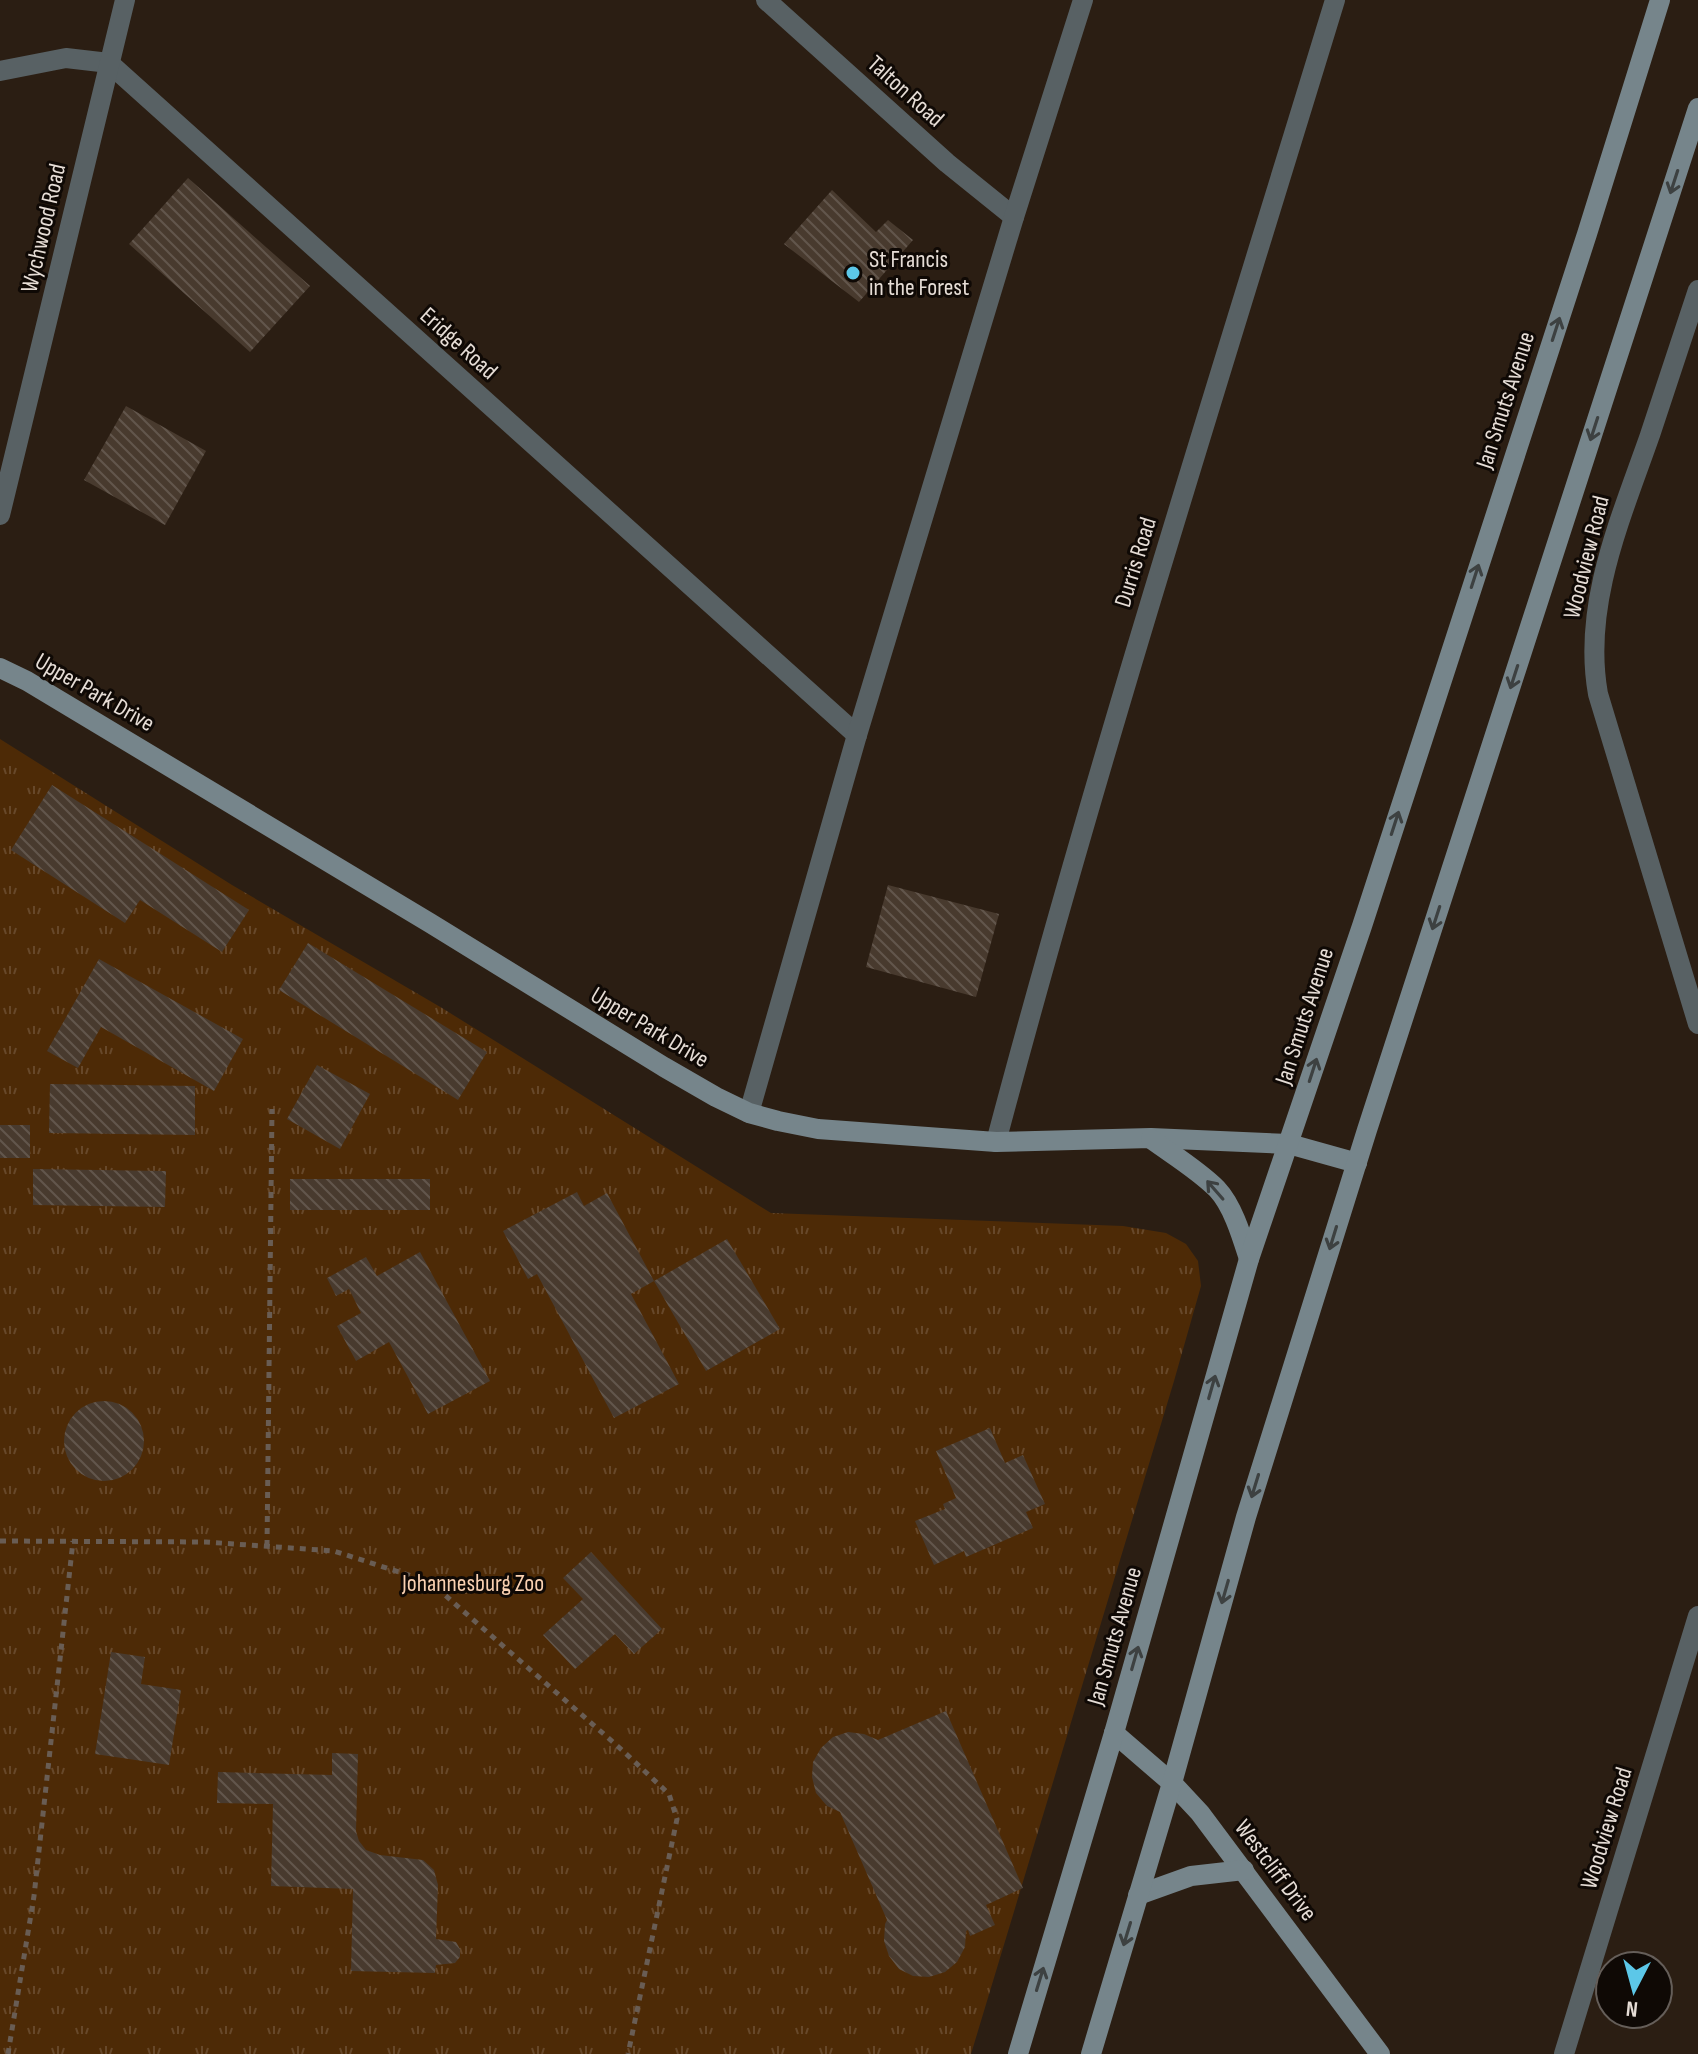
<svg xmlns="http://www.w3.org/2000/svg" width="1698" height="2054" font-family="'Sofia Sans Condensed',sans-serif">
<defs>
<pattern id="park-tufts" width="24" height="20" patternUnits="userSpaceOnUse" patternTransform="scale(2)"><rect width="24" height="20" fill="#4d2a06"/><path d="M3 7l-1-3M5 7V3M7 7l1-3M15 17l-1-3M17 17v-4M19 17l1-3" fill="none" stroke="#67482a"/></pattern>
<pattern id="building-back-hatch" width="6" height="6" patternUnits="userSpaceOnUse" patternTransform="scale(2)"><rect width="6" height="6" fill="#483a2e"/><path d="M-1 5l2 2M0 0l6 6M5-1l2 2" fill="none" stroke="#62564c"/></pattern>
</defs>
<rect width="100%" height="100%" fill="#2b1e13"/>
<polygon fill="url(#park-tufts)" points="0,739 232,885 442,1008 771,1213 1123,1226 1166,1233 1186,1244 1198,1261 1201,1286 1174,1381 971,2054 0,2054"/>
<g fill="url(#building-back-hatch)">
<polygon points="188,178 310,286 250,352 129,244"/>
<polygon points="832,190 876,232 888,220 913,240 859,302 784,244"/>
<polygon points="126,406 206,451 165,525 84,480"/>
<polygon points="52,785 249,910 222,952 140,900 125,923 11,850"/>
<polygon points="888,885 999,914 976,997 866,967"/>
<polygon points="308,943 487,1052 458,1100 279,990"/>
<polygon points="99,959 243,1039 214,1091 101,1027 78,1068 47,1051"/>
<polygon points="317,1065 370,1094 340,1149 287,1119"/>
<polygon points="50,1084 195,1086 195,1135 49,1133"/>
<rect x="0" y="1125" width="30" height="33"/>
<polygon points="33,1169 166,1171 165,1207 33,1205"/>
<rect x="290" y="1179" width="140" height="31"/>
<polygon points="577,1192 584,1206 607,1193 654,1281 631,1294 679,1384 614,1418 537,1274 528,1279 503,1231"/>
<polygon points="727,1239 780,1329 706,1371 654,1281"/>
<polygon points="420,1252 490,1381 428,1414 389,1342 356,1361 337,1326 361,1313 349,1289 336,1296 327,1278 366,1257 377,1276"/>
<circle cx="104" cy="1441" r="40"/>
<polygon points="990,1428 1005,1463 1023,1455 1045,1504 1026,1512 1033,1528 966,1557 964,1551 934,1565 915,1521 945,1509 943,1504 956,1498 936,1451"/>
<polygon points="591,1552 662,1629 634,1654 615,1634 575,1669 543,1635 583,1599 563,1578"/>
<polygon points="111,1652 145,1657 141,1684 181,1690 169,1765 95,1754"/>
<polygon points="946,1711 1023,1888 986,1905 995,1925 970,1936 968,1930 966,1931 965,1947 957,1962 945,1972 929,1977 913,1976 899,1969 889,1956 884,1941 885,1924 887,1920 840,1812 827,1806 816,1793 812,1777 813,1762 821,1748 833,1737 848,1732 864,1734 878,1740"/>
<polygon points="332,1753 358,1754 356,1831 359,1841 366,1850 380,1855 423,1860 434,1870 438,1885 436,1939 456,1942 460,1949 460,1957 455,1963 436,1965 435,1973 351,1971 353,1889 271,1886 273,1804 217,1803 218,1772 332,1775"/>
</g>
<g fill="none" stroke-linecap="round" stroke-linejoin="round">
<g stroke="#695d54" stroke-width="5" stroke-dasharray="6 6" stroke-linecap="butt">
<polyline points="0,1541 206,1542 334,1551 430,1582 622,1750 669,1794 677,1819 628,2054"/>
<polyline points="267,1546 272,1109"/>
<polyline points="8,2054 34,1896 73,1541"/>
</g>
<g stroke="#586164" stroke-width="20">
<polyline points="766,0 947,163 1014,217"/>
<polyline points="0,71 66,58 109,63 857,735"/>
<path d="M 1698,290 C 1682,339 1666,387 1650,435 C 1621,518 1582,605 1598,694 L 1698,1024"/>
<polyline points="0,515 125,0"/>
<polyline points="749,1113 857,735 1014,217 1083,0"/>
<path d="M 996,1142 C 1098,758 1219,380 1335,0"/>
<polyline points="1564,2054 1698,1616"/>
</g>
<g stroke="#76858b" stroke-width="20">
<polyline points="0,668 27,681 430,923 664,1067 716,1097 749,1113 778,1121 818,1129 996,1142 1151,1138 1289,1144 1357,1163"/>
<path d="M 1151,1139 C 1173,1155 1198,1170 1217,1189 C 1233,1206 1242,1237 1249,1259"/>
<polyline points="1114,1733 1172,1783 1200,1813 1380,2054"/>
<polyline points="1138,1895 1191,1876 1244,1870"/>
<polyline points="1018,2054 1114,1733 1249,1259 1362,926 1587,234 1660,0"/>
<polyline points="1091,2054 1172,1783 1246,1517 1367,1130 1698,108"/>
</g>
</g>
<defs><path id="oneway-shaft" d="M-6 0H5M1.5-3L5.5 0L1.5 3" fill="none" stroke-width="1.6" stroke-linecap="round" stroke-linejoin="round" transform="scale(2)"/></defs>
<g stroke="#3d4141">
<use href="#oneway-shaft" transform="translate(1674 182) rotate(108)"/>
<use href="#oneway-shaft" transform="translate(1556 329) rotate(-72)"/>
<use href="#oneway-shaft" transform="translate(1594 429) rotate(108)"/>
<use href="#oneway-shaft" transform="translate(1475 576) rotate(-72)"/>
<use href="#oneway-shaft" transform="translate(1514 677) rotate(108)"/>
<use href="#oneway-shaft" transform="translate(1395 823) rotate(-72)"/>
<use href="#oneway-shaft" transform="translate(1436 918) rotate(108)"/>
<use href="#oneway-shaft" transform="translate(1313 1070) rotate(-72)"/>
<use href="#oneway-shaft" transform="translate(1215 1190) rotate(-131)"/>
<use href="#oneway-shaft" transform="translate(1333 1238) rotate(107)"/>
<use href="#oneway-shaft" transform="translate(1212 1387) rotate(-74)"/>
<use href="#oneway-shaft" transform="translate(1255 1486) rotate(107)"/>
<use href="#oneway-shaft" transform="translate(1225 1592) rotate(106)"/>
<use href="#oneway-shaft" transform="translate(1135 1658) rotate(-74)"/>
<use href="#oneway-shaft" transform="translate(1127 1934) rotate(107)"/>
<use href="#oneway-shaft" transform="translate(1040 1979) rotate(-73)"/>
</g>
<circle fill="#5cc7e8" stroke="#0f0905" stroke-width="3" cx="853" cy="273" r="8"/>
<g text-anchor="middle" stroke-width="6" stroke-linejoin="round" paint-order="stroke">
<g font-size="24" fill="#e6ddd6" stroke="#0f0905">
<text transform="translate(906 91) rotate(42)" y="8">Talton Road</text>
<text transform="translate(43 228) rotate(-77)" y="8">Wychwood Road</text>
<text transform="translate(459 343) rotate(42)" y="8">Eridge Road</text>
<text transform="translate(1505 400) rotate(-72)" y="8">Jan Smuts Avenue</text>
<text transform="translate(1586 557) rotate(-76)" y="8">Woodview Road</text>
<text transform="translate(1135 562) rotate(-73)" y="8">Durris Road</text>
<text transform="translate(95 692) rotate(30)" y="8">Upper Park Drive</text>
<text transform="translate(1304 1016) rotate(-72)" y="8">Jan Smuts Avenue</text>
<text transform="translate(650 1027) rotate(31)" y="8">Upper Park Drive</text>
<text transform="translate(1114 1636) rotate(-74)" y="8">Jan Smuts Avenue</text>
<text transform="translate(1606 1828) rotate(-73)" y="8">Woodview Road</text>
<text transform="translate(1276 1870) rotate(53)" y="8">Westcliff Drive</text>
</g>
<g font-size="24" fill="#e6ddd6" stroke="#0f0905" text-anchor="start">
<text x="869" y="267">St Francis<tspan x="869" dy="28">in the Forest</tspan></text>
</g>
<g font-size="24" fill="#fad1b1" stroke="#0f0905">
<text x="473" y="1591">Johannesburg Zoo</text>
</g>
</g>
<g transform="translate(1634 1990) rotate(186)"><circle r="38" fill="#0f0905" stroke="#655e59" stroke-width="2"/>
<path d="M0-6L14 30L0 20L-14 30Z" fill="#5cc7e8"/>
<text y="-12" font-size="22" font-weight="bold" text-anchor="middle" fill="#e6ddd6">N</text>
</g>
</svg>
